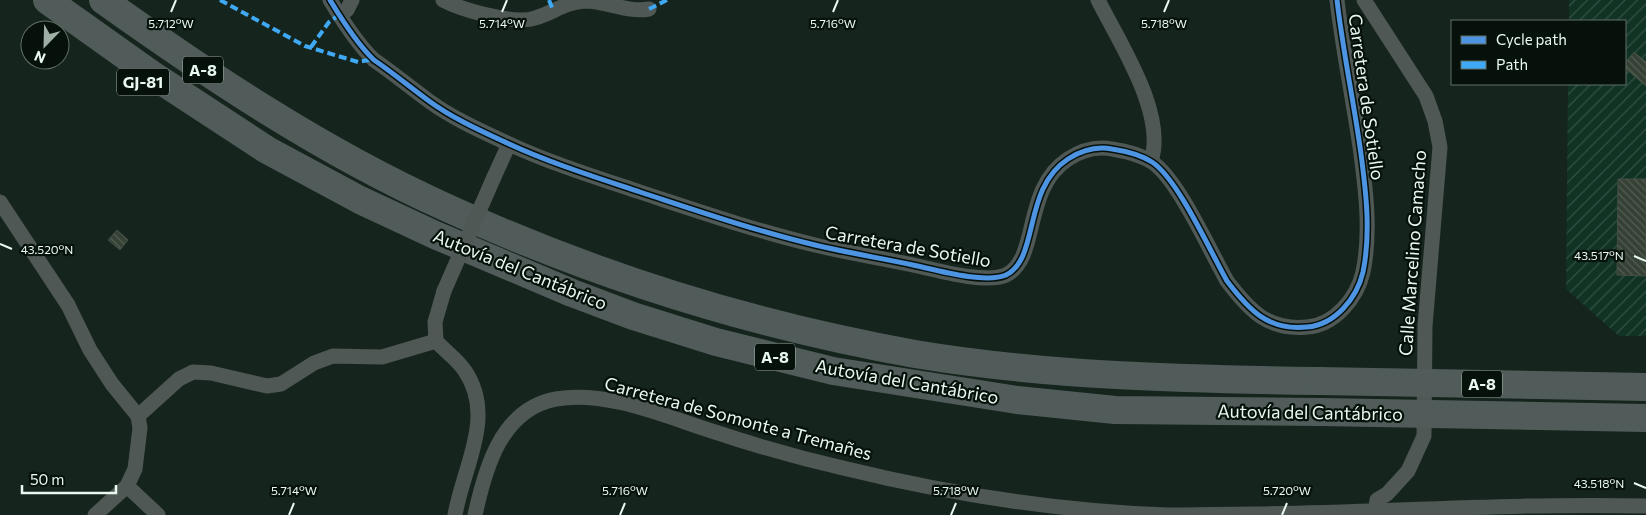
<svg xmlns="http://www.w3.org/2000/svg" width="1646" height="515" font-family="Commissioner,sans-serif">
<defs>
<pattern id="industrial-furrows" width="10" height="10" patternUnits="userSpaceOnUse" patternTransform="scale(1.25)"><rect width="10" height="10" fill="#103324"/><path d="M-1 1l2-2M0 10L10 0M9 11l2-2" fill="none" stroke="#335144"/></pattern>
<pattern id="building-back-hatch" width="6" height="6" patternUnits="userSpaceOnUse" patternTransform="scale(1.25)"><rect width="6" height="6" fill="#364135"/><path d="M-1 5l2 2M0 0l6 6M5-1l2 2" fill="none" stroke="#535d53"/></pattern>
</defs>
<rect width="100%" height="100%" fill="#15251d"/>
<polygon fill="url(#industrial-furrows)" points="1569,0 1646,0 1646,336 1619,336 1566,289 1568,84 1625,84 1625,21 1569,21"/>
<g fill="url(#building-back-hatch)" stroke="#444e45">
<polygon points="1634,52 1646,62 1646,86 1625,68 1625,64"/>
<polygon points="1618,179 1646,179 1646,276 1617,275"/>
<polygon points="117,230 128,240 120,250 108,240"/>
</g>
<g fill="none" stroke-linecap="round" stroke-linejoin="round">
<g stroke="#505855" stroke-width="15">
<path d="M 330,0 C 342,20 357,44 374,60 C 393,73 410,87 429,101 C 452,118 481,131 507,143 C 550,163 595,177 640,192 C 698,211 756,231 815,245 C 848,253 881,258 913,265 C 936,270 985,284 1006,275 C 1040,258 1022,189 1068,159 C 1082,150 1096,146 1112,149 C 1125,151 1141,155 1152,162 C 1178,179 1210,251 1227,281 C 1249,310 1268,331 1307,327 C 1335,325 1357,298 1363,272 C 1371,233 1366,192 1361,154 C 1354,103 1343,52 1337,0"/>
<path d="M 443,0 C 462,10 515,25 535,18 C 553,13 565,2 585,1 C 607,1 627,13 649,9"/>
<path d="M 1098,0 C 1119,42 1167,114 1151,161"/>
<polyline points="1364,0 1426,96 1435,121 1440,147 1425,326 1424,436 1408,471 1387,494 1377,500 1375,513"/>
<polyline points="339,15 347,10 352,0"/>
<polyline points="494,177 509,144"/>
<polyline points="0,202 68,305 90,350 112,384 138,416 140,428 135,469 127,486 95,515"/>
<path d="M 444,291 L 435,322 L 436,341 C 445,351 458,360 465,371 C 496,417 463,467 455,515"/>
<polyline points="138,416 179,379 193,372 211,373 267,386 281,384 314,363 333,356 382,357 436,341"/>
<polyline points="127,486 158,515"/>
<path d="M 475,515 C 485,469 501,409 556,399 C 607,390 667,417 715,432 C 757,446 799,458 843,468 C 949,494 1057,511 1167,515 C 1196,515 1226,514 1255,514 C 1385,512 1516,503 1646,506"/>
</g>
<g stroke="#515c5a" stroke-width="28">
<polyline points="47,0 151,74 267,150 360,200 435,235 572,293 633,316 716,342 833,371 1017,400 1115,410 1321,412"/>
<path d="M 103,0 C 211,77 322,151 443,206 C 593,275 753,325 915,354 C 1046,376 1186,379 1319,381"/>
</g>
<polyline stroke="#505855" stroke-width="15" points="444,291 494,177"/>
<g stroke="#515c5a" stroke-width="28">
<polyline points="1319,381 1646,387"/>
<polyline points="1321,412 1646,418"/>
</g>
<g stroke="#3fa9f5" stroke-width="4" stroke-dasharray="8 4" stroke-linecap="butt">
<polyline points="220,0 305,46 358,62 374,59"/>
<polyline points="549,0 553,10"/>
<polyline points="649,9 667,0"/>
<polyline points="311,47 329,22 339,15"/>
</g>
<defs>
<path id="cycleway" d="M 330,0 C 342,20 357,44 374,60 C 393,73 410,87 429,101 C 452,118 481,131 507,143 C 550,163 595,177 640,192 C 698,211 756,231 815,245 C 848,253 881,258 913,265 C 936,270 985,284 1006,275 C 1040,258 1022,189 1068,159 C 1082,150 1096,146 1112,149 C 1125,151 1141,155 1152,162 C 1178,179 1210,251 1227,281 C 1249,310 1268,331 1307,327 C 1335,325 1357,298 1363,272 C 1371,233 1366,192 1361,154 C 1354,103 1343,52 1337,0"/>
</defs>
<use href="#cycleway" stroke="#06110b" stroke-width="8"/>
<use href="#cycleway" stroke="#4d94e3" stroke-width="5"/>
</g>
<path fill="none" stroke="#e9f9f0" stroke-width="2" d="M 171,12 L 176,0M 502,12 L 507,0M 833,12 L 838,0M 1164,12 L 1169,0M 0,244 L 12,249M 1634,256 L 1646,261M 1634,483 L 1646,488M 289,515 L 294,503M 620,515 L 625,503M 951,515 L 956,503M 1282,515 L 1287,503"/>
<g text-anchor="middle" stroke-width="4.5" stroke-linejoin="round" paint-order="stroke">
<g fill="#06110b" stroke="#a5b3ab" stroke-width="1">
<rect x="183" y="56.5" width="40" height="27" rx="4"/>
<rect x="117" y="68.5" width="52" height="27" rx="4"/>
<rect x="755" y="343.5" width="40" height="27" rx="4"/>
<rect x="1462" y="370.5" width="40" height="27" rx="4"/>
</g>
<g font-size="16" font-weight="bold" fill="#e9f9f0">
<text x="203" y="76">A-8</text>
<text x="143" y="88">GJ-81</text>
<text x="775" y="363">A-8</text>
<text x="1482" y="390">A-8</text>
</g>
<g font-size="18" fill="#e9f9f0" stroke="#06110b">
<text transform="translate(1366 97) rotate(82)" y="6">Carretera de Sotiello</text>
<text transform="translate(908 247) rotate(10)" y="6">Carretera de Sotiello</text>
<text transform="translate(1413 253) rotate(-86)" y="6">Calle Marcelino Camacho</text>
<text transform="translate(520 270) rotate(22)" y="6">Autovía del Cantábrico</text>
<text transform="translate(907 382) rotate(10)" y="6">Autovía del Cantábrico</text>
<text transform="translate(1310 413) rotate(1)" y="6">Autovía del Cantábrico</text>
<text transform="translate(738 419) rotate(15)" y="6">Carretera de Somonte a Tremañes</text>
</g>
</g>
<g font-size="12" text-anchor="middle" fill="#e9f9f0" stroke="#06110b" stroke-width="4.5" stroke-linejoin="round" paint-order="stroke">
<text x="171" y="28">5.712°W</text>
<text x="833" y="28">5.716°W</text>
<text x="502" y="28">5.714°W</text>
<text x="1164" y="28">5.718°W</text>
<text x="47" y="254">43.520°N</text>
<text x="1599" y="260">43.517°N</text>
<text x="1599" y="488">43.518°N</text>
<text x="294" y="495">5.714°W</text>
<text x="625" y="495">5.716°W</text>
<text x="956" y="495">5.718°W</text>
<text x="1287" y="495">5.720°W</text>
</g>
<rect x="1451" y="20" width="175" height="65" fill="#06110b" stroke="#616e67"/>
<rect x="1461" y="36" width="25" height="8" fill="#4d94e3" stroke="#616e67"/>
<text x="1496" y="45" font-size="15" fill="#e9f9f0">Cycle path</text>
<rect x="1461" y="61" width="25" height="8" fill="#3fa9f5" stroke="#616e67"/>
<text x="1496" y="70" font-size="15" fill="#e9f9f0">Path</text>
<g transform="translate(45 45) rotate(203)"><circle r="24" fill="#06110b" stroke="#616e67"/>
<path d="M0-4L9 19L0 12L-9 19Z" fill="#9fafa6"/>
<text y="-8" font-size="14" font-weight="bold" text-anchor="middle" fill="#e9f9f0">N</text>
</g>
<path d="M22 485v8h94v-8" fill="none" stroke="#e9f9f0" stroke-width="2.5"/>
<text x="30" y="485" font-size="15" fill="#e9f9f0" stroke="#06110b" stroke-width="4" paint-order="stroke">50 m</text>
</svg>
